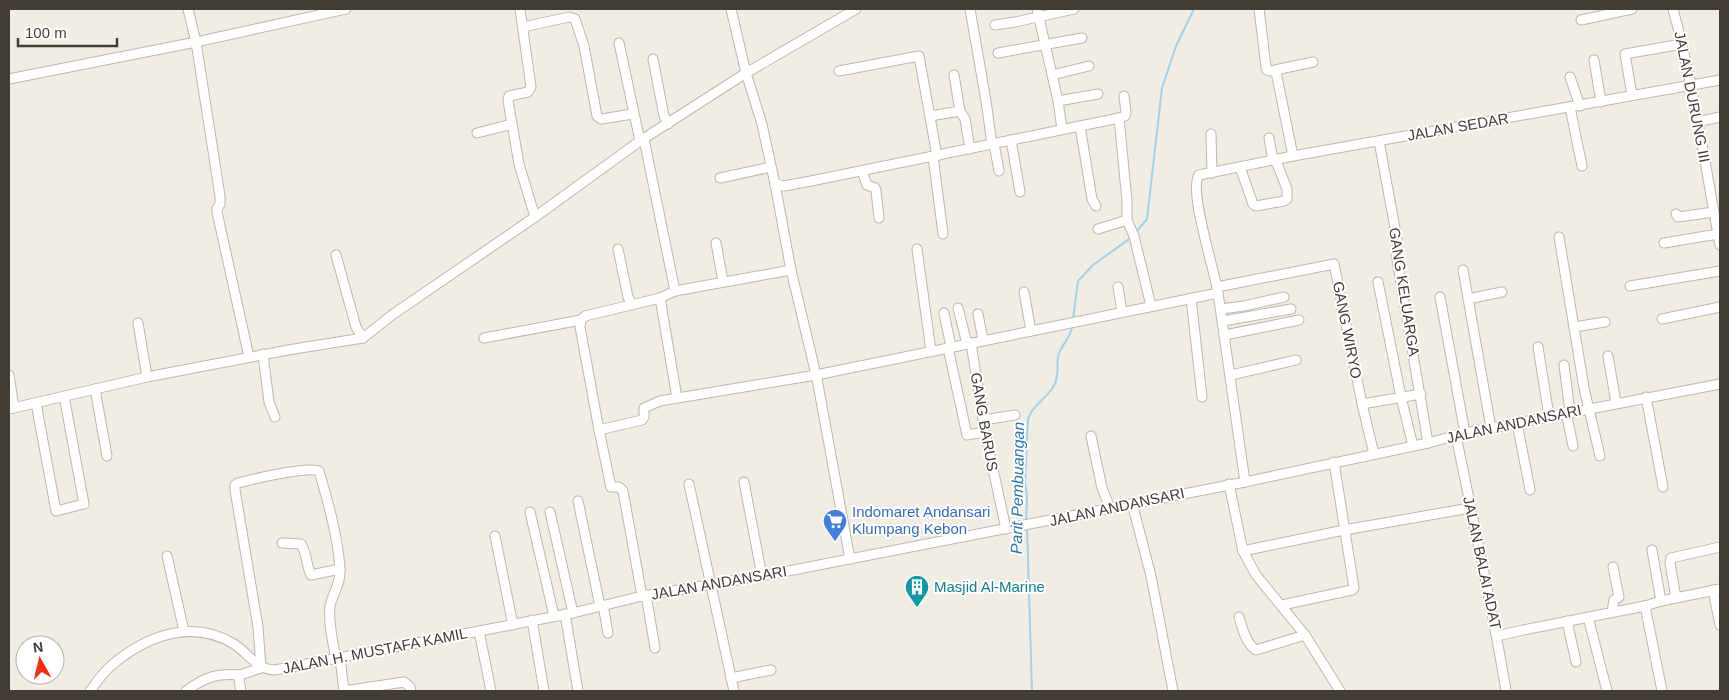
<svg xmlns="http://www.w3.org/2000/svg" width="1729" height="700" font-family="Helvetica,sans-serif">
<rect width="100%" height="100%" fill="#f2ede3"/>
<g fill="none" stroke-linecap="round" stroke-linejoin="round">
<g stroke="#9dd2f0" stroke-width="2">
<polyline points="1136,232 1147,219 1162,88 1176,46 1194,9"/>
<polyline points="1073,319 1078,281 1093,265 1132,237"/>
<path d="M 1026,522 L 1027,497 L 1025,483 L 1028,419 C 1032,406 1044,400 1052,389 C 1062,375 1054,361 1060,351 C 1064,342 1071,337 1072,326"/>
<polyline points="1027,526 1032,691"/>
</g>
<defs>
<g id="minor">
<polyline points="188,9 196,42 220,196 220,204 217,209 217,212 249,357"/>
<polyline points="520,9 531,87 528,92 509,96 508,101 519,164 535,217"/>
<polyline points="731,9 746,73 762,124 775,184 791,270 817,379 850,559"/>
<polyline points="970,9 986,101 992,145"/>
<polyline points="1037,9 1058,101 1062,129"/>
<polyline points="1259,9 1266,67 1267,70 1276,72 1293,156"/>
<path d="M 1673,9 C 1694,86 1705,166 1720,245"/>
<polyline points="1581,20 1632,9"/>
<polyline points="995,25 1015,22 1074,9"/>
<polyline points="523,27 569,17 575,19 584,46 597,116 601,119 633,114"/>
<polyline points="619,43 640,141"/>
<polyline points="998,53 1082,38"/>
<polyline points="653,59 664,116 668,124"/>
<polyline points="1594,60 1601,102"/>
<polyline points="1275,70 1313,62"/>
<polyline points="839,71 919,56 937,156"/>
<polyline points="954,75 960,111 965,119 970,149"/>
<polyline points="1052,75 1089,66"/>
<polyline points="1570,77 1580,106"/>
<polyline points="9,79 196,42 346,9"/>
<polyline points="1632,95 1625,54 1682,44"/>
<polyline points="1124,96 1126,113 1125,116 1119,118 1127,201 1127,220 1134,236 1151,306"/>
<polyline points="1058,101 1098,94"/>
<polyline points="1570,107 1582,166"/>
<polyline points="930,116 960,111"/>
<polyline points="1699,124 1701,121 1720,117"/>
<polyline points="1080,126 1092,199 1096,206"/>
<polyline points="477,133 512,124"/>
<polyline points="1211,134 1212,173"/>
<polyline points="1269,138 1273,161"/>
<polyline points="644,139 675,291"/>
<polyline points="1011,140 1020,192"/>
<polyline points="1379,141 1397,239 1398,248 1396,254 1428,443"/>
<polyline points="994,144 999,171"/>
<polyline points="933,156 943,234"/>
<polyline points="1240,167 1253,204 1256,206 1284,201 1287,199 1287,189 1276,161"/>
<polyline points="862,171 867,185 875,188 876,191 879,218"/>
<polyline points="720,178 771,167"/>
<polyline points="775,184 784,186 811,181 1119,118"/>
<polyline points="1676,214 1678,217 1714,212"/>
<polyline points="1098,229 1127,220"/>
<polyline points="1559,237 1584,388 1600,456"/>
<polyline points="716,243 723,281"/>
<polyline points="1664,243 1718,234"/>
<polyline points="618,249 628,297 632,305"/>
<polyline points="917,249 931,351"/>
<polyline points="336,255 356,327 363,338"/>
<polyline points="1463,270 1491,428"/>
<polyline points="1378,282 1401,397 1413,446"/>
<polyline points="1630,286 1720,271"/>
<polyline points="1118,287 1122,312"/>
<polyline points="1217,287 1334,264 1362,404 1374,454"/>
<polyline points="1024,292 1031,331"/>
<polyline points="1218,293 1245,482"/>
<polyline points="1440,297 1465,433"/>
<polyline points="660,298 677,398"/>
<polyline points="1191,298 1202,397"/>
<polyline points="1468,299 1502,292"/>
<polyline points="958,308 967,344"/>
<polyline points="1221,309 1244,306 1284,297"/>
<polyline points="944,313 951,347"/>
<polyline points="978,314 983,340"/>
<polyline points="1662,319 1720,307"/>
<polyline points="1223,321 1291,309"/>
<polyline points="138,323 147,377"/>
<polyline points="1574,327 1605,322"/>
<polyline points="1225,335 1299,320"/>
<polyline points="484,338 581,320"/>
<polyline points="971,343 985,432 1006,529"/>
<polyline points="1538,347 1549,416"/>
<polyline points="948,348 967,435 985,432"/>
<polyline points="263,354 269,402 275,417"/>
<polyline points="1608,356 1616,403"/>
<polyline points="1564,365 1570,412"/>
<polyline points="9,375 14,408"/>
<polyline points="1231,375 1296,360"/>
<polyline points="95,389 107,456"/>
<polyline points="1646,397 1663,487"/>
<polyline points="36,403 56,511 84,504 64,396"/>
<polyline points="1362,404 1421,394"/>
<polyline points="9,409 147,377 288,350 363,338 392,315 535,217 640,141 746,73 856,9"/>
<polyline points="1566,412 1573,446"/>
<polyline points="983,420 1015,415"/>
<polyline points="1517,423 1530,490"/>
<path d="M 599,430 L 642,420 L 644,417 L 644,408 L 660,401 L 816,375 L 1218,293 C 1215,272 1188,189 1199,175 L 1293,156 L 1720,80"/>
<path d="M 1456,435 C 1473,521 1492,605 1506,691"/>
<polyline points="1091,436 1102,488 1110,508"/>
<polyline points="744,482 762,576"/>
<polyline points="689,484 734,691"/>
<polyline points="1229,484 1243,551 1256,575 1305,635 1340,691"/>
<polyline points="578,501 600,606"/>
<polyline points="1132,503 1151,576 1173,691"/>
<polyline points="530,512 554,616"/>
<polyline points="550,512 573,613"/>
<polyline points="495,536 513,625"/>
<path d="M 282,543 L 301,544 C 307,553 306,565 311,575 L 340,569"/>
<polyline points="1652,550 1661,601"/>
<polyline points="1243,551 1344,530 1470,508"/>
<polyline points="167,556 184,631"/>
<polyline points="1713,590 1720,625"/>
<polyline points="646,595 655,648"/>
<polyline points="642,596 623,491 619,487 611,487 599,430 580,327 581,320 585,316 660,298 675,291 791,270"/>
<polyline points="1676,598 1670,563 1671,558 1720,547"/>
<polyline points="603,605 608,633"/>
<polyline points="1282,605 1352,590 1354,588 1334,462"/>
<polyline points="1645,606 1662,691"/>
<polyline points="1612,612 1614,600 1619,597 1613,567"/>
<polyline points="565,614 578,691"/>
<path d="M 1239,617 C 1242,627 1246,644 1256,650 L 1305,635"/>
<polyline points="1588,617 1607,691"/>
<polyline points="532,620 544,691"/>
<polyline points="1567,621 1576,662"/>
<polyline points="479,631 491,691"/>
<polyline points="1497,636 1523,630 1645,606 1661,601 1720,589"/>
<polyline points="340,658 344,691 404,682 410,687 411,691"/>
<polyline points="731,678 771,670"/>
<path d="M 90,691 C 97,682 103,672 112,665 C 147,635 193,619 234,644 C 248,653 257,670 275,670 L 573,613 L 642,596 L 762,576 L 1245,482 L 1428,443 L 1465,433 L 1720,384"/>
<path d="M 186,691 C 205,677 217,673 240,675"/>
<path d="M 241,691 L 239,680 L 240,675 L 261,668 L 258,627 L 235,490 L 235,485 L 238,483 C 253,479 308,466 319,471 C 328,502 338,537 340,569 C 341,583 333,593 330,606 C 328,623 333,642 336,659"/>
</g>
</defs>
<use href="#minor" stroke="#c0b7a9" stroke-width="11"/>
<use href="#minor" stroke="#fff" stroke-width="9"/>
</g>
<defs>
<symbol id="supermarket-pin" viewBox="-11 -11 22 30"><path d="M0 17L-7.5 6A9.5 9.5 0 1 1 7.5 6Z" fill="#3f7fe0" stroke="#fff"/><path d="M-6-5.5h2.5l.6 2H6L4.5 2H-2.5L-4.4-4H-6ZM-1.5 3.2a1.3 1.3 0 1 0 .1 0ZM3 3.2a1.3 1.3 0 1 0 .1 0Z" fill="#fff"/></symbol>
<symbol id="building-pin" viewBox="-11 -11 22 30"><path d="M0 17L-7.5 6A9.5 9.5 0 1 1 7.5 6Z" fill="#0f9aa8" stroke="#fff"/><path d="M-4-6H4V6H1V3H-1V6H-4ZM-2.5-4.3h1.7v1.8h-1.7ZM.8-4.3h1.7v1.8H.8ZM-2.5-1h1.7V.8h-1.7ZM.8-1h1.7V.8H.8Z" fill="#fff"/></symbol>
</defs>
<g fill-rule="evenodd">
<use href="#supermarket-pin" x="821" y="507" width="28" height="38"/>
<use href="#building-pin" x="903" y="573" width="28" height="38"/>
</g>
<g text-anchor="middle" stroke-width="4" stroke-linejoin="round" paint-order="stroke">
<g font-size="15" fill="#433c33" stroke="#fff">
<text transform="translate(1692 97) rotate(79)" y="5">JALAN DURUNG III</text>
<text transform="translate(1458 127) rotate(-10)" y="5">JALAN SEDAR</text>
<text transform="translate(1404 292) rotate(81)" y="5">GANG KELUARGA</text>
<text transform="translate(1347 330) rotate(79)" y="5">GANG WIRYO</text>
<text transform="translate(984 422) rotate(80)" y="5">GANG BARUS</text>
<text transform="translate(1514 424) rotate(-12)" y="5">JALAN ANDANSARI</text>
<text transform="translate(1117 507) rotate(-12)" y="5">JALAN ANDANSARI</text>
<text transform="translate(1482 563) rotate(78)" y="5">JALAN BALAI ADAT</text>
<text transform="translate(719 583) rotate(-10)" y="5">JALAN ANDANSARI</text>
<text transform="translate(375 651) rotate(-11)" y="5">JALAN H. MUSTAFA KAMIL</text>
</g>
<g font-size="15" fill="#366cbe" stroke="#fff" text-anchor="start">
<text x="852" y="517">Indomaret Andansari<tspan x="852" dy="17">Klumpang Kebon</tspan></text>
</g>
<g font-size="15" fill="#0d838f" stroke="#fff" text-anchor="start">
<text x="934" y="592">Masjid Al-Marine</text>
</g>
<g font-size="16" font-style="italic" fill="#2b79a8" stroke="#fff">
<text transform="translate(1017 488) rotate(-89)" y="6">Parit Pembuangan</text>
</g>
</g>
<rect width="1729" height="700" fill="none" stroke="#433c33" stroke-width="20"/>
<g transform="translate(40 660) rotate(352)"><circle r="24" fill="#ffffff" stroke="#b4b1ad"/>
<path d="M0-4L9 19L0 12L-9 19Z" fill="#fc280f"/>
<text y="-8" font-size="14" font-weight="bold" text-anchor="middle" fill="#433c33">N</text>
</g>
<path d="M18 38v8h99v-8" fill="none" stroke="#433c33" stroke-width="2.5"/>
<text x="25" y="38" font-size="15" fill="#433c33" stroke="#ffffff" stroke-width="4" paint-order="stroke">100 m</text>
</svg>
